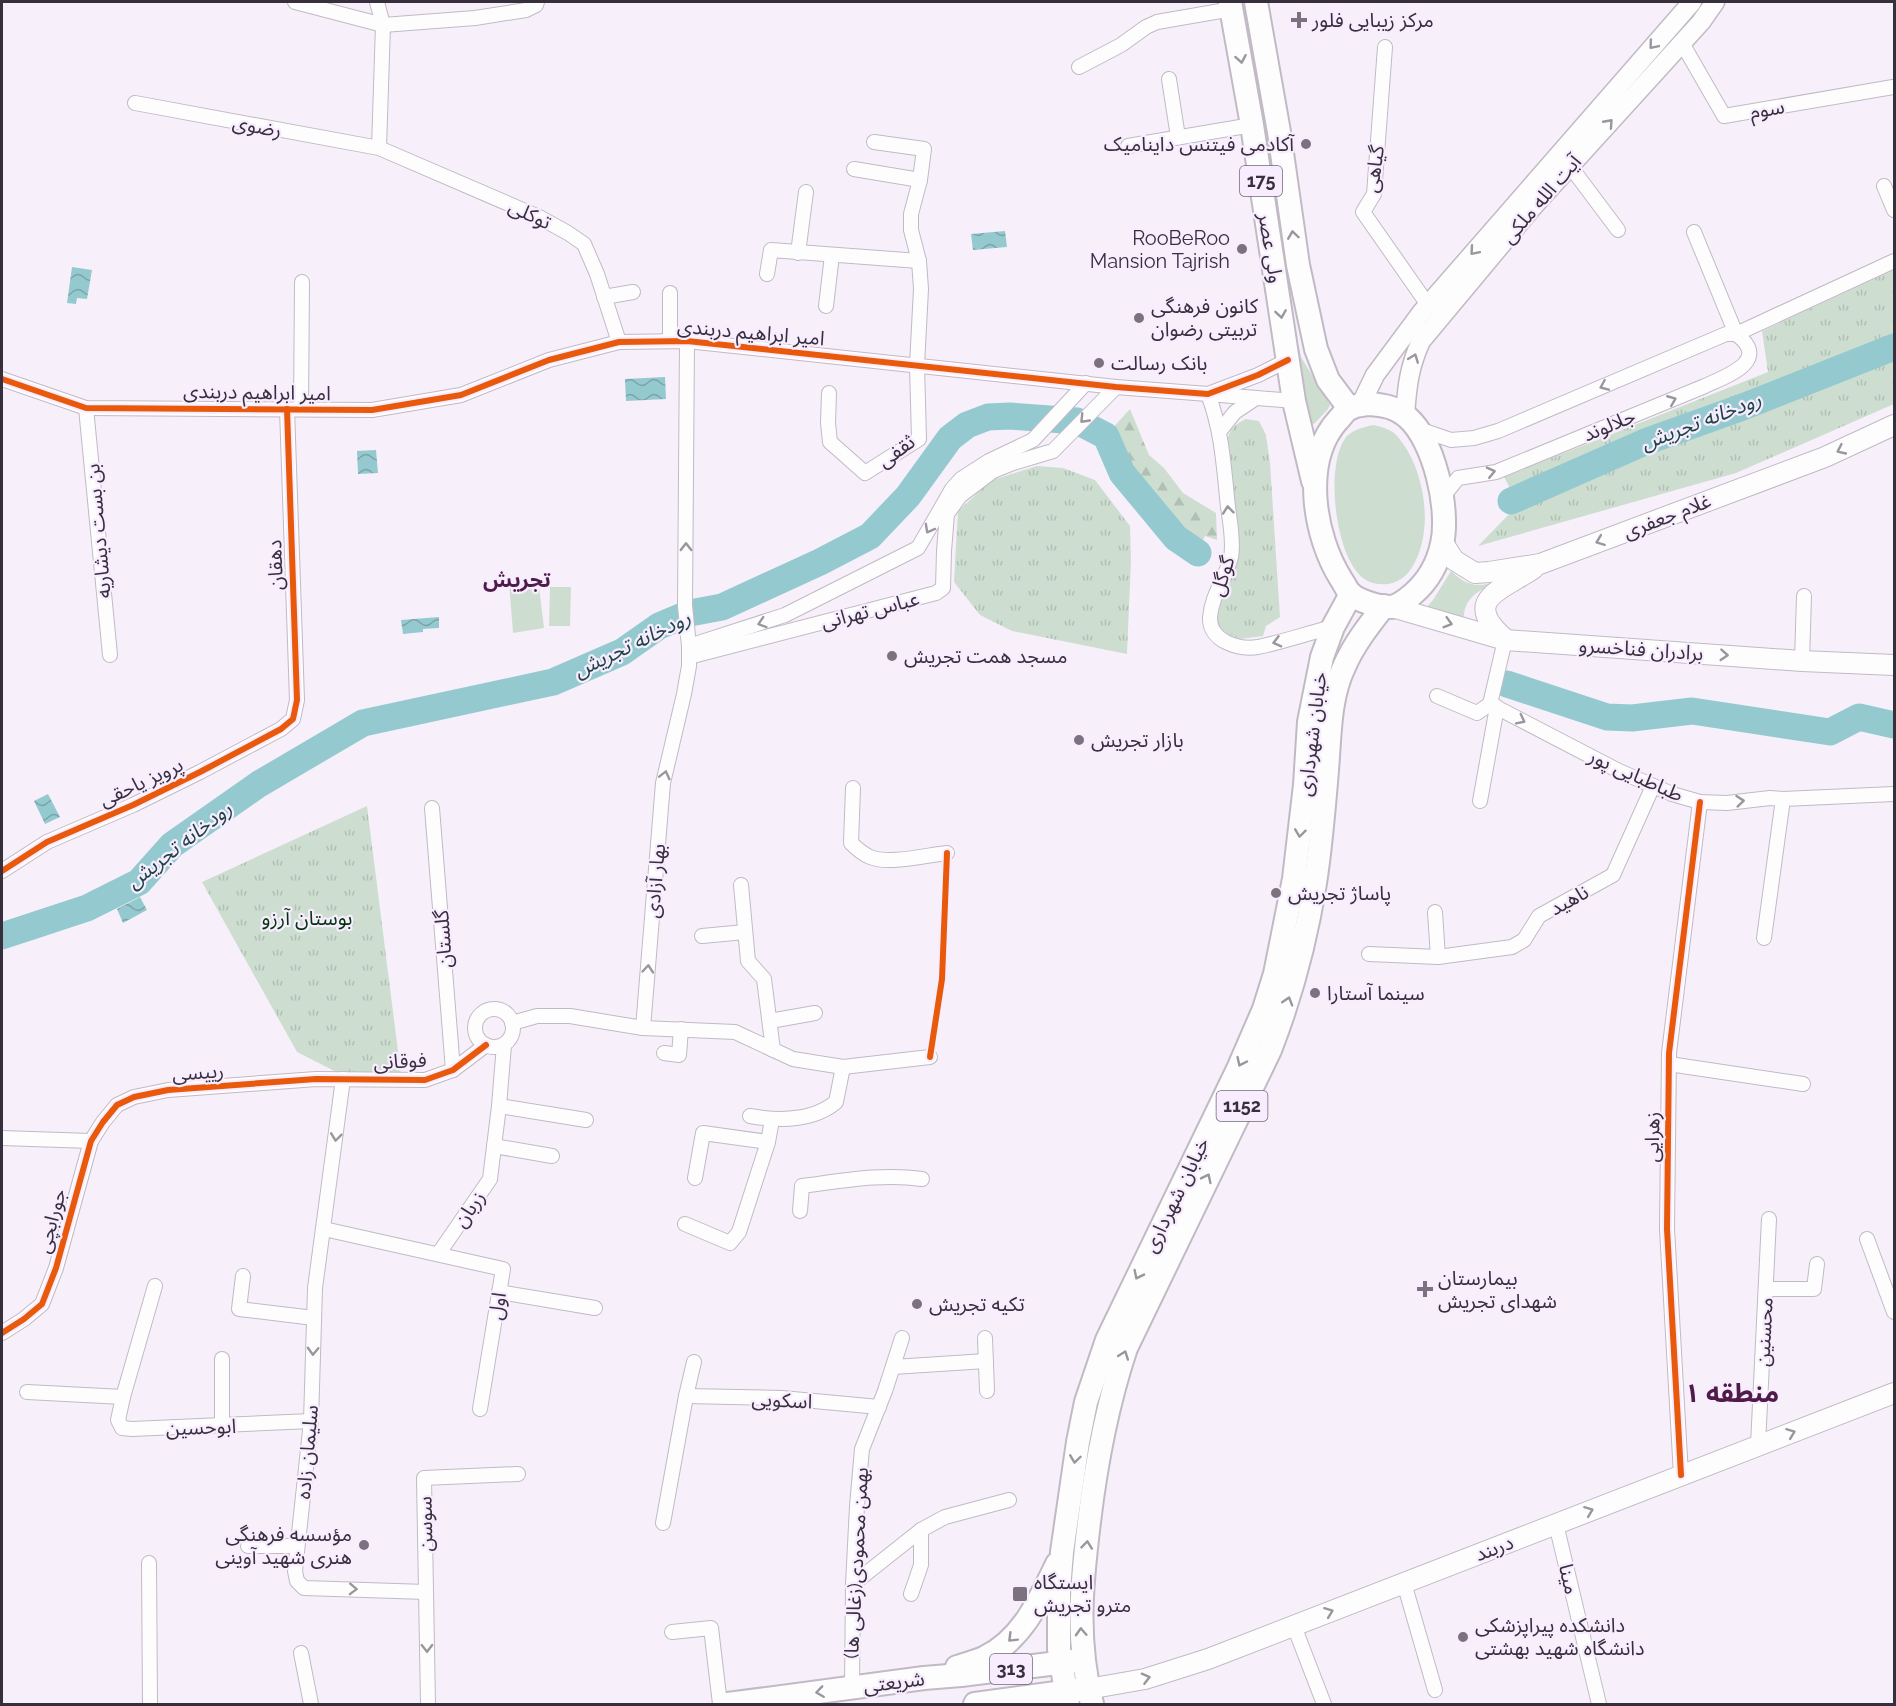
<svg xmlns="http://www.w3.org/2000/svg" width="1896" height="1706" font-family="Raleway,'Noto Sans Arabic',sans-serif">
<defs>
<pattern id="forest-firs" width="22" height="20" patternUnits="userSpaceOnUse" patternTransform="scale(1.5)"><rect width="22" height="20" fill="#cdded0"/><path d="M5 1l3.5 6h-7zM16 11l3.5 6h-7z" fill="#b1bfb4"/></pattern>
<pattern id="park-tufts" width="24" height="20" patternUnits="userSpaceOnUse" patternTransform="scale(1.5)"><rect width="24" height="20" fill="#cdded0"/><path d="M3 7l-1-3M5 7V3M7 7l1-3M15 17l-1-3M17 17v-4M19 17l1-3" fill="none" stroke="#b1bfb4"/></pattern>
<pattern id="water-waves" width="16" height="10" patternUnits="userSpaceOnUse" patternTransform="scale(1.5)"><rect width="16" height="10" fill="#94cacf"/><path d="M0 5q4-4 8 0t8 0" fill="none" stroke="#7aa4a9"/></pattern>
</defs>
<rect width="100%" height="100%" fill="#f7f0fb"/>
<g fill="#cdded0">
<polygon points="1293,321 1301,357 1330,405 1328,409 1314,424 1307,421"/>
<path d="M 1373,425 C 1382,427 1391,429 1397,436 C 1424,466 1434,526 1415,562 C 1410,573 1401,582 1388,584 C 1381,585 1372,584 1366,580 C 1335,563 1323,460 1348,435 C 1355,429 1365,427 1373,425 Z"/>
<path d="M 1451,571 C 1466,585 1474,587 1494,583 C 1474,593 1462,600 1464,625 L 1425,609 L 1433,600 Z"/>
<polygon points="509,582 539,586 544,628 513,633"/>
<polygon points="550,587 571,587 570,626 549,626"/>
</g>
<polygon fill="url(#forest-firs)" points="1130,409 1149,455 1164,468 1183,493 1216,513 1217,540 1205,536 1199,548 1181,538 1160,514 1128,473 1108,433"/>
<g fill="url(#park-tufts)">
<polygon points="1894,270 1894,338 1512,492 1504,477 1768,372 1762,331"/>
<polygon points="1894,351 1894,404 1736,473 1478,546 1517,506 1657,444 1762,406"/>
<path d="M 1246,419 L 1259,421 L 1266,435 L 1270,463 L 1280,617 L 1266,626 L 1263,636 L 1240,639 L 1220,631 L 1216,622 L 1221,588 L 1233,568 L 1226,443 C 1230,430 1233,425 1246,419 Z"/>
<polygon points="1037,466 1063,468 1095,480 1130,526 1131,560 1127,654 1012,631 980,615 954,582 958,511 992,480"/>
<polygon points="367,806 401,1075 348,1078 297,1052 202,882"/>
</g>
<g fill="url(#water-waves)">
<polygon points="1005,231 1007,247 973,250 971,234"/>
<polygon points="72,267 92,270 87,299 77,298 76,304 67,303"/>
<polygon points="665,377 666,399 626,401 625,379"/>
<polygon points="376,450 378,473 358,474 357,451"/>
<polygon points="439,617 439,628 423,629 423,632 403,634 401,620"/>
<polygon points="48,794 60,817 45,824 34,801"/>
<polygon points="140,897 147,910 123,923 117,909"/>
</g>
<g fill="none" stroke-linecap="round" stroke-linejoin="round">
<g stroke="#94cacf" stroke-width="27">
<polyline points="1511,501 1645,442 1740,408 1894,347"/>
<polyline points="1507,684 1607,717 1632,718 1692,711 1830,732 1859,717 1894,725"/>
<polyline points="2,936 87,908 139,882 172,845 259,784 363,723 553,682 622,652 659,626 690,613 722,607 820,562 870,536 908,496 950,438 967,425 988,417 1010,416 1077,421 1106,436 1122,473 1176,538 1198,553"/>
</g>
<defs>
<g id="minor">
<polyline points="295,2 383,25 475,18 526,10 536,5 537,2"/>
<polyline points="377,2 383,25 379,148"/>
<polyline points="1682,43 1724,116 1893,87"/>
<polyline points="1385,47 1374,194 1363,212 1428,305"/>
<polyline points="1079,67 1121,45 1146,27 1157,22 1232,9"/>
<polyline points="1169,79 1178,137"/>
<polyline points="135,103 379,148 539,217 568,233 584,244 597,274 619,342"/>
<polyline points="1128,146 1252,125"/>
<polyline points="1570,166 1618,230"/>
<polyline points="854,169 920,180"/>
<polyline points="1884,186 1894,210"/>
<polyline points="1694,232 1736,334"/>
<polyline points="798,253 806,192"/>
<polyline points="767,274 771,250 919,261"/>
<polyline points="604,297 633,292"/>
<polyline points="826,306 832,255"/>
<polyline points="670,341 670,293"/>
<polyline points="687,341 685,606 689,646 785,615 918,548 952,489 961,479 989,461 1033,440 1086,383"/>
<polyline points="2,379 86,408 372,410 461,395 549,360 619,342 687,341 1116,387 1208,394 1258,375 1288,360"/>
<polyline points="829,393 828,423 830,442 865,473 919,439 917,365 921,289 919,261 911,230 911,214 920,180 924,149 874,142"/>
<path d="M 1294,401 L 1208,394 C 1222,430 1224,469 1228,507 C 1230,521 1234,543 1231,557 C 1226,578 1212,594 1210,617 C 1209,641 1238,650 1258,647 C 1283,642 1308,633 1333,627"/>
<polyline points="86,408 110,655"/>
<polyline points="301,409 302,282"/>
<polyline points="1419,429 1451,440 1474,438 1498,431 1726,334 1736,334 1894,261"/>
<polyline points="1219,432 1235,412 1256,398"/>
<path d="M 1442,498 L 1458,478 L 1496,472 L 1705,386 C 1726,376 1772,361 1736,334"/>
<polyline points="1505,640 1490,704 1619,771 1672,794 1700,802 1727,803 1770,798 1783,799 1894,794"/>
<polyline points="689,657 936,593 943,588 944,551 947,514 960,496 993,471 1013,463 1053,451 1116,387"/>
<polyline points="1802,661 1804,596"/>
<polyline points="1437,696 1477,713 1490,704"/>
<path d="M 853,788 L 851,843 C 856,848 863,854 870,857 C 889,865 926,855 947,853"/>
<polyline points="1480,801 1497,707"/>
<polyline points="432,808 453,1070"/>
<polyline points="2,871 47,842 133,805 200,772 281,729 293,719 297,700 287,409"/>
<polyline points="741,885 748,961 764,979 773,1050"/>
<polyline points="1435,912 1438,957"/>
<polyline points="702,936 745,932"/>
<polyline points="1764,938 1783,799"/>
<polyline points="1369,954 1438,957 1512,947 1524,940 1539,916 1613,875 1653,786"/>
<circle cx="494" cy="1028" r="19"/>
<polyline points="770,1021 815,1013"/>
<polyline points="512,1023 537,1016 570,1016 643,1028 735,1032 793,1059 843,1067 930,1057"/>
<polyline points="643,1028 663,783 684,694 689,666 689,648"/>
<polyline points="664,1053 679,1055 681,1029"/>
<polyline points="1669,1064 1803,1084"/>
<polyline points="343,1079 315,1288 311,1421 295,1571 297,1581 304,1588 426,1592"/>
<polyline points="499,1106 586,1120"/>
<path d="M 750,1116 C 779,1121 812,1122 836,1102 L 843,1067"/>
<polyline points="2,1138 91,1141"/>
<polyline points="494,1146 552,1156"/>
<polyline points="695,1178 703,1133 768,1142"/>
<path d="M 800,1211 L 802,1186 C 842,1181 882,1173 922,1179"/>
<polyline points="685,1224 730,1243 739,1232 768,1142 772,1120"/>
<polyline points="324,1229 503,1269 480,1409"/>
<polyline points="1867,1239 1894,1312"/>
<polyline points="439,1253 490,1179 499,1106 504,1045"/>
<polyline points="243,1276 239,1309 314,1318"/>
<polyline points="155,1286 123,1397 118,1420 122,1428 132,1429 311,1421"/>
<polyline points="1766,1289 1814,1289 1817,1264"/>
<polyline points="499,1292 595,1308"/>
<polyline points="2,1333 24,1319 42,1304 56,1268 91,1141 103,1122 117,1105 134,1097 168,1090 316,1079 425,1080 453,1070 486,1045"/>
<polyline points="985,1338 987,1391"/>
<polyline points="222,1359 222,1426"/>
<polyline points="893,1367 986,1361"/>
<polyline points="27,1392 123,1397"/>
<polyline points="686,1396 782,1398 879,1407"/>
<polyline points="1758,1445 1769,1219"/>
<polyline points="1681,1475 1667,1229 1669,1053 1700,802"/>
<polyline points="663,1523 686,1396 694,1362"/>
<polyline points="1556,1524 1599,1704"/>
<polyline points="248,1546 297,1546"/>
<polyline points="149,1563 150,1704"/>
<polyline points="1404,1583 1435,1690"/>
<polyline points="853,1584 921,1530 945,1517 1009,1500"/>
<polyline points="911,1594 921,1565 921,1530"/>
<polyline points="1294,1626 1324,1704"/>
<polyline points="672,1632 711,1628 720,1704"/>
<polyline points="301,1653 311,1704"/>
<polyline points="852,1688 853,1584 857,1506 862,1449 885,1391 902,1338"/>
<polyline points="428,1704 424,1478 518,1474"/>
</g>
<g id="tertiary">
<polyline points="1360,406 1375,375 1421,313 1692,2"/>
<path d="M 1405,415 C 1407,387 1409,367 1421,341 L 1531,209 L 1701,22 L 1715,2"/>
</g>
<g id="secondary">
<polyline points="1443,543 1454,560 1475,573 1489,572 1540,564 1825,457 1894,425"/>
<polyline points="1392,607 1505,640 1802,661 1894,665"/>
<path d="M 1505,639 C 1460,599 1502,590 1533,569"/>
<polyline points="1088,1689 1145,1679 1208,1659 1894,1393"/>
</g>
<g id="primary">
<polyline points="1230,2 1252,125 1294,401 1313,481"/>
<polyline points="1256,2 1279,132 1298,265 1316,349 1328,380 1349,408"/>
<path d="M 1369,404 C 1383,405 1396,407 1407,417 C 1434,440 1450,509 1442,544 C 1438,563 1428,581 1413,594 C 1407,599 1398,607 1389,607 C 1380,607 1358,601 1351,594 C 1347,591 1344,583 1341,579 C 1314,536 1301,461 1338,420 C 1342,416 1346,409 1351,408 C 1356,405 1363,405 1369,404 Z"/>
<path d="M 957,1667 C 966,1664 975,1662 984,1658 C 1022,1640 1039,1601 1057,1564"/>
<polyline points="728,1704 924,1678 961,1675 1074,1661"/>
<polyline points="975,1704 1078,1690"/>
<polyline points="1068,1704 1059,1649 1059,1590 1062,1552 1078,1442 1086,1402 1107,1340 1238,1069 1264,1009 1275,974 1294,879 1305,785 1309,722 1322,657 1333,627 1351,594"/>
<path d="M 1092,1704 C 1076,1640 1081,1587 1089,1522 C 1096,1463 1107,1405 1126,1348 L 1270,1050 C 1291,996 1306,940 1315,883 C 1321,845 1324,807 1327,770 C 1330,735 1329,699 1344,667 C 1354,644 1369,625 1384,606"/>
</g>
</defs>
<use href="#minor" stroke="#c1bac5" stroke-width="16"/>
<use href="#tertiary" stroke="#c1bac5" stroke-width="21"/>
<use href="#secondary" stroke="#c1bac5" stroke-width="22"/>
<use href="#primary" stroke="#c1bac5" stroke-width="26"/>
<use href="#minor" stroke="#fefdfe" stroke-width="14"/>
<use href="#tertiary" stroke="#fefdfe" stroke-width="18"/>
<use href="#secondary" stroke="#fefdfe" stroke-width="20"/>
<use href="#primary" stroke="#fefdfe" stroke-width="22"/>
<defs>
<g id="cycleway">
<polyline points="2,379 86,408 372,410 461,395 549,360 619,342 687,341 1116,387 1208,394 1258,375 1288,360"/>
<polyline points="2,871 47,842 133,805 200,772 281,729 293,719 297,700 287,409"/>
<polyline points="930,1057 942,979 947,853"/>
<polyline points="2,1333 24,1319 42,1304 56,1268 91,1141 103,1122 117,1105 134,1097 168,1090 316,1079 425,1080 453,1070 486,1045"/>
<polyline points="1681,1475 1667,1229 1669,1053 1700,802"/>
</g>
</defs>
<use href="#cycleway" stroke="#f8ecff" stroke-width="10"/>
<use href="#cycleway" stroke="#e8590c" stroke-width="6"/>
</g>
<defs><path id="oneway-chevron" d="M-2-3.5L2.5 0L-2 3.5" fill="none" stroke-width="1.6" stroke-linecap="round" stroke-linejoin="round" transform="scale(1.5)"/></defs>
<g stroke="#9a969d">
<use href="#oneway-chevron" transform="translate(1653 45) rotate(130)"/>
<use href="#oneway-chevron" transform="translate(1241 59) rotate(80)"/>
<use href="#oneway-chevron" transform="translate(1609 123) rotate(-48)"/>
<use href="#oneway-chevron" transform="translate(1293 235) rotate(-98)"/>
<use href="#oneway-chevron" transform="translate(1474 251) rotate(131)"/>
<use href="#oneway-chevron" transform="translate(1281 314) rotate(81)"/>
<use href="#oneway-chevron" transform="translate(1414 358) rotate(-69)"/>
<use href="#oneway-chevron" transform="translate(1604 386) rotate(157)"/>
<use href="#oneway-chevron" transform="translate(1672 400) rotate(-22)"/>
<use href="#oneway-chevron" transform="translate(1084 419) rotate(134)"/>
<use href="#oneway-chevron" transform="translate(1841 450) rotate(155)"/>
<use href="#oneway-chevron" transform="translate(1491 472) rotate(-13)"/>
<use href="#oneway-chevron" transform="translate(1228 510) rotate(-96)"/>
<use href="#oneway-chevron" transform="translate(929 529) rotate(119)"/>
<use href="#oneway-chevron" transform="translate(1600 541) rotate(159)"/>
<use href="#oneway-chevron" transform="translate(686 547) rotate(-90)"/>
<use href="#oneway-chevron" transform="translate(762 623) rotate(162)"/>
<use href="#oneway-chevron" transform="translate(1448 623) rotate(16)"/>
<use href="#oneway-chevron" transform="translate(1277 642) rotate(165)"/>
<use href="#oneway-chevron" transform="translate(1724 655) rotate(4)"/>
<use href="#oneway-chevron" transform="translate(1521 720) rotate(27)"/>
<use href="#oneway-chevron" transform="translate(665 775) rotate(-76)"/>
<use href="#oneway-chevron" transform="translate(1740 801) rotate(-6)"/>
<use href="#oneway-chevron" transform="translate(1300 833) rotate(97)"/>
<use href="#oneway-chevron" transform="translate(648 969) rotate(-85)"/>
<use href="#oneway-chevron" transform="translate(1288 1001) rotate(-73)"/>
<use href="#oneway-chevron" transform="translate(1241 1062) rotate(115)"/>
<use href="#oneway-chevron" transform="translate(336 1137) rotate(97)"/>
<use href="#oneway-chevron" transform="translate(1207 1178) rotate(-64)"/>
<use href="#oneway-chevron" transform="translate(1138 1275) rotate(116)"/>
<use href="#oneway-chevron" transform="translate(313 1351) rotate(92)"/>
<use href="#oneway-chevron" transform="translate(1124 1355) rotate(-70)"/>
<use href="#oneway-chevron" transform="translate(1791 1433) rotate(-21)"/>
<use href="#oneway-chevron" transform="translate(1075 1459) rotate(98)"/>
<use href="#oneway-chevron" transform="translate(1589 1511) rotate(-21)"/>
<use href="#oneway-chevron" transform="translate(1087 1545) rotate(-84)"/>
<use href="#oneway-chevron" transform="translate(353 1589) rotate(2)"/>
<use href="#oneway-chevron" transform="translate(1329 1612) rotate(-21)"/>
<use href="#oneway-chevron" transform="translate(1081 1632) rotate(-93)"/>
<use href="#oneway-chevron" transform="translate(1012 1638) rotate(135)"/>
<use href="#oneway-chevron" transform="translate(427 1648) rotate(89)"/>
<use href="#oneway-chevron" transform="translate(1146 1678) rotate(-14)"/>
<use href="#oneway-chevron" transform="translate(820 1692) rotate(172)"/>
</g>
<g fill="#7a737f" stroke="#f8ecff" stroke-width="2">
<path d="M1296 11h6v6h6v6h-6v6h-6v-6h-6v-6h6z"/>
<circle cx="1306" cy="144" r="6"/>
<circle cx="1242" cy="249" r="6"/>
<circle cx="1139" cy="318" r="6"/>
<circle cx="1099" cy="363" r="6"/>
<circle cx="892" cy="656" r="6"/>
<circle cx="1079" cy="740" r="6"/>
<circle cx="1276" cy="893" r="6"/>
<circle cx="1315" cy="993" r="6"/>
<path d="M1422 1280h6v6h6v6h-6v6h-6v-6h-6v-6h6z"/>
<circle cx="917" cy="1304" r="6"/>
<circle cx="364" cy="1545" r="6"/>
<rect x="1012" y="1586" width="16" height="16" rx="3"/>
<circle cx="1463" cy="1637" r="6"/>
</g>
<g text-anchor="middle" stroke-width="4.5" stroke-linejoin="round" paint-order="stroke">
<g fill="#f8ecff" stroke="#716876" stroke-width="1.5">
<rect x="1240" y="166" width="42" height="30" rx="4.5"/>
<rect x="1216.5" y="1091" width="51" height="30" rx="4.5"/>
<rect x="990" y="1654" width="42" height="30" rx="4.5"/>
</g>
<g font-size="18" font-weight="bold" fill="#372f3c">
<text x="1261" y="187">175</text>
<text x="1242" y="1112">1152</text>
<text x="1011" y="1675">313</text>
</g>
<g font-size="20" fill="#372f3c" stroke="#f8ecff" text-anchor="start">
<text x="1312" y="27">مرکز زیبایی فلور</text>
<text x="1294" y="151" text-anchor="end">آکادمی فیتنس داینامیک</text>
<text x="1230" y="245" text-anchor="end">RooBeRoo<tspan x="1230" dy="23">Mansion Tajrish</tspan></text>
<text x="1151" y="313">کانون فرهنگی<tspan x="1151" dy="23">تربیتی رضوان</tspan></text>
<text x="1111" y="370">بانک رسالت</text>
<text x="904" y="663">مسجد همت تجریش</text>
<text x="1091" y="747">بازار تجریش</text>
<text x="1288" y="900">پاساژ تجریش</text>
<text x="1327" y="1000">سینما آستارا</text>
<text x="1438" y="1285">بیمارستان<tspan x="1438" dy="23">شهدای تجریش</tspan></text>
<text x="929" y="1311">تکیه تجریش</text>
<text x="352" y="1541" text-anchor="end">مؤسسه فرهنگی<tspan x="352" dy="23">هنری شهید آوینی</tspan></text>
<text x="1034" y="1589">ایستگاه<tspan x="1034" dy="23">مترو تجریش</tspan></text>
<text x="1475" y="1632">دانشکده پیراپزشکی<tspan x="1475" dy="23">دانشگاه شهید بهشتی</tspan></text>
</g>
<g font-size="20" fill="#372f3c" stroke="#f8ecff">
<text transform="translate(1767 109) rotate(-10)" y="7">سوم</text>
<text transform="translate(257 126) rotate(10)" y="7">رضوى</text>
<text transform="translate(1374 169) rotate(-82)" y="7">گیاهی</text>
<text transform="translate(1541 199) rotate(-49)" y="7">آیت الله ملکی</text>
<text transform="translate(530 214) rotate(25)" y="7">توکلی</text>
<text transform="translate(1271 248) rotate(81)" y="7">ولی عصر</text>
<text transform="translate(751 332) rotate(5)" y="7">امیر ابراهیم دربندی</text>
<text transform="translate(257 392) rotate(1)" y="7">امیر ابراهیم دربندی</text>
<text transform="translate(1609 425) rotate(-22)" y="7">جلالوند</text>
<text transform="translate(896 451) rotate(-36)" y="7">ثقفی</text>
<text transform="translate(1667 516) rotate(-21)" y="7">غلام جعفری</text>
<text transform="translate(98 531) rotate(-95)" y="7">بن بست دیشاریه</text>
<text transform="translate(275 565) rotate(-92)" y="7">دهقان</text>
<text transform="translate(1222 576) rotate(-72)" y="7">گوگل</text>
<text transform="translate(870 610) rotate(-14)" y="7">عباس تهرانی</text>
<text transform="translate(1641 649) rotate(4)" y="7">برادران فناخسرو</text>
<text transform="translate(1312 734) rotate(-83)" y="7">خیابان شهرداری</text>
<text transform="translate(1636 775) rotate(24)" y="7">طباطبایی پور</text>
<text transform="translate(141 782) rotate(-25)" y="7">پرویز یاحقی</text>
<text transform="translate(655 881) rotate(-85)" y="7">بهار آزادی</text>
<text transform="translate(1569 900) rotate(-29)" y="7">ناهید</text>
<text transform="translate(443 939) rotate(-94)" y="7">گلستان</text>
<text transform="translate(400 1061) rotate(-3)" y="7">فوقانی</text>
<text transform="translate(198 1072) rotate(-4)" y="7">رییسی</text>
<text transform="translate(1652 1137) rotate(-89)" y="7">زهرایی</text>
<text transform="translate(1176 1195) rotate(-64)" y="7">خیابان شهرداری</text>
<text transform="translate(469 1209) rotate(-55)" y="7">زربان</text>
<text transform="translate(51 1221) rotate(-75)" y="7">جورابچی</text>
<text transform="translate(497 1306) rotate(-81)" y="7">اول</text>
<text transform="translate(1764 1332) rotate(-87)" y="7">محسنین</text>
<text transform="translate(782 1400) rotate(3)" y="7">اسکویی</text>
<text transform="translate(201 1427) rotate(-2)" y="7">ابوحسین</text>
<text transform="translate(307 1452) rotate(-85)" y="7">سلیمان زاده</text>
<text transform="translate(425 1524) rotate(-91)" y="7">سوسن</text>
<text transform="translate(1494 1548) rotate(-21)" y="7">دربند</text>
<text transform="translate(856 1563) rotate(-87)" y="7">بهمن محمودی(زغالی ها)</text>
<text transform="translate(1569 1579) rotate(77)" y="7">مینا</text>
<text transform="translate(894 1682) rotate(-7)" y="7">شریعتی</text>
</g>
<g font-size="20" fill="#00350b" stroke="#f8ecff">
<text x="307" y="925">بوستان آرزو</text>
</g>
<g font-size="21" font-style="italic" fill="#1e4445" stroke="#f8ecff">
<text transform="translate(1701 421) rotate(-21)" y="7">رودخانه تجریش</text>
<text transform="translate(632 644) rotate(-26)" y="7">رودخانه تجریش</text>
<text transform="translate(179 845) rotate(-38)" y="7">رودخانه تجریش</text>
</g>
<g font-size="21" font-weight="bold" fill="#4f1b49" stroke="#f8ecff">
<text x="517" y="587">تجریش</text>
</g>
<g font-size="26" font-weight="bold" fill="#4f1b49" stroke="#f8ecff">
<text x="1732" y="1402">منطقه ۱</text>
</g>
</g>
<rect width="1896" height="1706" fill="none" stroke="#372f3c" stroke-width="6"/>
</svg>
